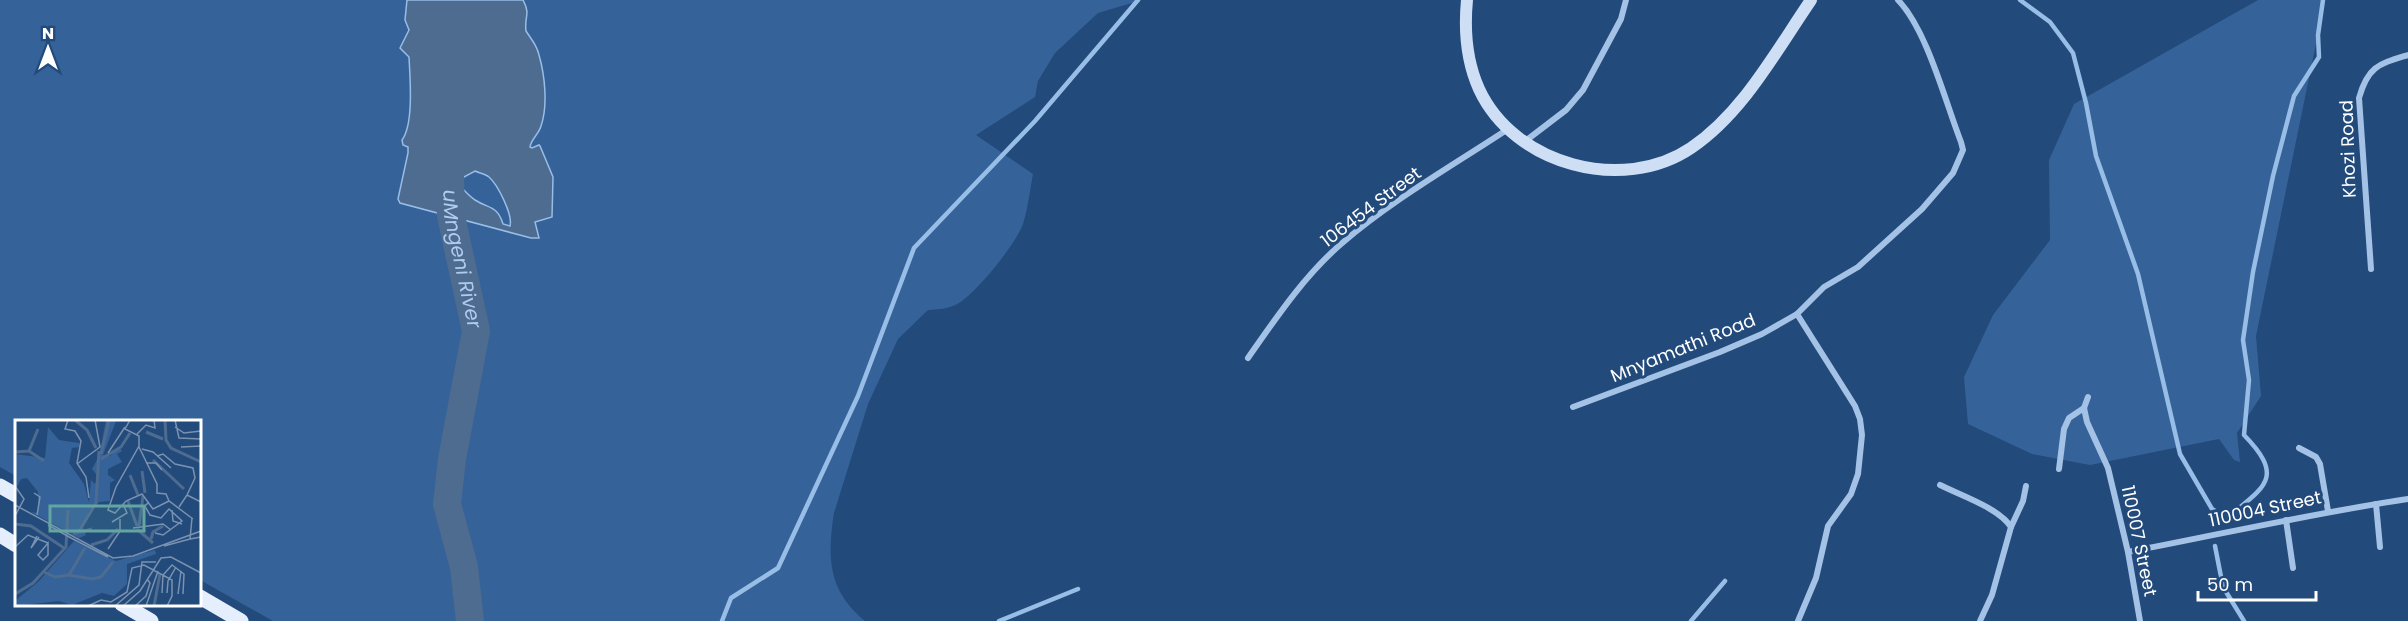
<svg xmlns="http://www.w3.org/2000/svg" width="2408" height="621" font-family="Poppins,sans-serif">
<rect width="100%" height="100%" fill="#224a7b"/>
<g fill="#356399">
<path d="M 0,0 L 1142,0 L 1098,13 L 1055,53 L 1038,81 L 1035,97 L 976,135 L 1033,174 C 1030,190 1028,208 1023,224 C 1015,245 978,291 959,303 C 949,309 939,309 928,310 L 898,339 L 868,404 L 834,513 C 827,558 828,591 865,621 L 273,621 L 200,580 L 200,422 L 16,422 L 16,476 L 0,467 Z"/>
<polygon points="2258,0 2325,0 2256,336 2261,396 2237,433 2240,462 2234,460 2219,439 2090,465 2032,454 1968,424 1964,377 1993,315 2050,240 2049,160 2074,104"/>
</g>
<path fill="#4e6b90" stroke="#98bde7" stroke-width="1.5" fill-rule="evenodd" d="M 407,0 L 523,0 C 531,15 524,16 526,31 C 531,39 537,45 539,55 C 545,76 548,106 541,126 C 539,134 531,139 530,147 L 532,148 L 539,145 L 540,146 L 553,177 L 552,217 L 535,222 L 539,238 L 531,238 L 400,203 L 398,199 L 408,153 L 408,147 L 403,145 L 402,140 C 414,124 410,78 409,57 L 400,48 L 409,30 L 405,20 ZM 475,171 C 479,173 485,174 489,177 C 498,185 513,215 510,226 L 503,224 C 497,205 489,209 475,200 C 469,196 465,191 460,186 L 462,178 Z"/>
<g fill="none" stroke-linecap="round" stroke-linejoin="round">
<g stroke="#98bde7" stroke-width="4.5">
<path d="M 2020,0 L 2050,22 L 2073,53 L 2086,103 L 2096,156 L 2138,274 L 2180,454 L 2212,509 L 2227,518 C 2264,487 2286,478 2244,435 L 2249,380 L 2243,340 L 2253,272 L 2273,176 L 2294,96 L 2319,57 L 2318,35 L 2323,0"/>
<polyline points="2215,546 2223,587 2244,621"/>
<polyline points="722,621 731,598 778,568 858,396 914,248 1035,121 1138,0"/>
<polyline points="999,621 1078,589"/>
<polyline points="1691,621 1725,581"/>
</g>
<path stroke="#4e6b90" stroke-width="28" id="s1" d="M 450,178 L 451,216 L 476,331 L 452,459 L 447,504 L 464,567 L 470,621"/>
<g stroke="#a4c2e5" stroke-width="6">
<polyline points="1524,142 1566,110 1583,90 1621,19 1626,0"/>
<path d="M 2371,269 L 2359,98 C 2368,66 2379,64 2408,55"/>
<polyline points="1797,314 1855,406 1860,419 1862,435 1858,474 1851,494 1828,526 1816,578 1798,621"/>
<path d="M 1248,358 C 1276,318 1304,276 1341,244 C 1392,200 1452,166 1508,129"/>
<polyline points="2088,397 2084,408 2087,422 2108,468 2128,552 2140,621"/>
<path d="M 1573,407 L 1720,352 L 1762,334 L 1797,314 L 1824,287 L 1858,267 L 1922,209 L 1953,173 L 1963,150 L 1961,142 C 1945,101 1927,30 1898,0"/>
<polyline points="2299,448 2316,457 2320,464 2328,511"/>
<polyline points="2059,469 2064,429 2069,418 2084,408"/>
<path d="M 1940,485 C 1960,495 1999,508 2011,527 L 1992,595 L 1980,621"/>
<polyline points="2376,504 2380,547"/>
<polyline points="2286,520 2293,568"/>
<polyline points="2011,527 2023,501 2026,486"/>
<path d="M 2128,552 C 2222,534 2314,513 2408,499"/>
</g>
<path stroke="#cedff5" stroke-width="12" d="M 1467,0 C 1464,31 1466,60 1479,89 C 1514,165 1623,194 1691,148 C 1743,113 1776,51 1811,0"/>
<g stroke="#e5eefd" stroke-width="15">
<polyline points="0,486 16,495"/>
<polyline points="0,535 16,545"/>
<polyline points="200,597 241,621"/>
<polyline points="122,604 151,621"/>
</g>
</g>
<g text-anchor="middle" stroke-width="6" stroke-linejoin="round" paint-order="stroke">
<g font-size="18" fill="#fff" stroke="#224a7b">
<text transform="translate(2348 149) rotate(-92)" y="6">Khozi Road</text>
<text transform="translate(1371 207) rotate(-37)" y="6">106454 Street</text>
<text transform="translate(1683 348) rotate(-22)" y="6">Mnyamathi Road</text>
<text transform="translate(2265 509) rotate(-12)" y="6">110004 Street</text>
<text transform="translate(2139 541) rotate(78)" y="6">110007 Street</text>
</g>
<g font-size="20" font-style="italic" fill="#afcced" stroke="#224a7b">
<text dy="7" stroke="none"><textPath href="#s1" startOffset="82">uMngeni River</textPath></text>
</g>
</g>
<g transform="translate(15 420)">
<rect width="186" height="186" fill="#224a7b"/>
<path d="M 91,0 L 101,1 L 88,35 L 95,36 L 104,27 L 107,31 L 102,34 L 107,42 L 93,49 L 93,55 L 100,60 L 95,63 L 95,81 L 84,82 L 74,91 L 68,107 L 71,115 L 64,118 L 16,92 L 23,93 L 23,72 L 12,58 L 6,59 L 2,67 L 0,65 L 0,34 L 30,38 L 33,7 L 44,20 L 64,23 L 65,27 L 57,28 L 54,43 L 69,64 L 74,82 L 76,60 L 80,64 L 84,58 L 77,49 L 84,36 ZM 59,121 L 101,141 L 140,130 L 141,134 L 112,144 L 112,164 L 99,176 L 87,173 L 57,185 L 44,181 L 0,186 L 0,181 L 24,161 Z" fill="#356399"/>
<path fill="none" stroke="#4e6b90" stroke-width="3" d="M 60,0 L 72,10 L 81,28M 150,0 L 151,20 L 156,28 L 186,42M 131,12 L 148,19M 14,31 L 23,9M 0,32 L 14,31 L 29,41M 86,34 L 94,0M 86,39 L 106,27 L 115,13M 138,40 L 169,69M 127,51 L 130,73M 115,55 L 123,75M 113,81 L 122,106M 0,104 L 16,106 L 49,128M 124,106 L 128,76M 122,109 L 138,123M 63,113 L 81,83 L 84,31M 58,114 L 77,109M 136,119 L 138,112 L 148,106M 76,125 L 92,120 L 103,109M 29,152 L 40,157 L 54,155 L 77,159 L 86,157 L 98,142M 54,155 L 70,128M 0,174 L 18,163 L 51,127 L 53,90M 139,186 L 145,154"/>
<path fill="none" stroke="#7a92b0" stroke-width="1.5" d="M 53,0 L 50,9 L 60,11 L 66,21 L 62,43 L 71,57 L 74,78M 115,0 L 110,9 L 124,16 L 124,26 L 101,67 L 93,90 L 100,93 L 111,81 L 127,74 L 138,89 L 154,81 L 178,99M 160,0 L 164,18 L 186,19M 160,7 L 169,13 L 186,11M 122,14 L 131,5 L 140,8 L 139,0M 124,27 L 142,64 L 142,73 L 151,74 L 154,81M 166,27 L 186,26M 127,29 L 138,32 L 156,48M 93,33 L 110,7M 142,36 L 148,34 L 160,44 L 178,48 L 180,58 L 172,75M 131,43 L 141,43 L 147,50M 62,44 L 85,27 L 80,0M 0,66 L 9,79 L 0,96M 19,73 L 25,77 L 22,95M 134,82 L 130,86 L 135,95 L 146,98 L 154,89 L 167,101 L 148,115 L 140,113M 0,85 L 98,138 L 118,136 L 186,111M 164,87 L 172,75 L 186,82M 157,90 L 158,101 L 167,104M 177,98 L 175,119 L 186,117M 97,102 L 112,93 L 108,84M 33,105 L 56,118M 118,108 L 148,104 L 156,110M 22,116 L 16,128 L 24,117M 54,117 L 93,137M 33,123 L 33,135 L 28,140 L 23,135 ZM 149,126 L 175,119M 0,127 L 13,115 L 33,123M 93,129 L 105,111 L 105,99M 147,173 L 148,155 L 157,145 L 169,154 L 168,174M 152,173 L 153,161 L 161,147M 163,174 L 166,151M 73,186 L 86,180 L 96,182 L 112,172 L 117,148 L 129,145 L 157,160 L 157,176 L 152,186M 100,186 L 124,165 L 127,142 L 141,142M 108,186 L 125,171 L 146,138 L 156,137 L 186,153M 120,186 L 131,176 L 135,163 L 132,159M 131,186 L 143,151"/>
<path fill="#63a6a1" fill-opacity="0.15" stroke="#63a6a1" stroke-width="3" d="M 35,86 L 129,86 L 129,111 L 35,111 Z"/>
<rect width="186" height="186" fill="none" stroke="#fff" stroke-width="3"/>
</g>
<g transform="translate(48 48)" stroke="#224a7b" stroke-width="4.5" paint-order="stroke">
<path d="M0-4.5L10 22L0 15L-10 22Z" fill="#ffffff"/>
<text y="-9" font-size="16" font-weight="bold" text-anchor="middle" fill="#ffffff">N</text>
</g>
<path d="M2198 591v9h118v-9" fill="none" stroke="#ffffff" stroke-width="3"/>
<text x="2207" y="591" font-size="18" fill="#ffffff" stroke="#224a7b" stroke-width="4.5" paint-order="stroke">50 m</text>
</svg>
